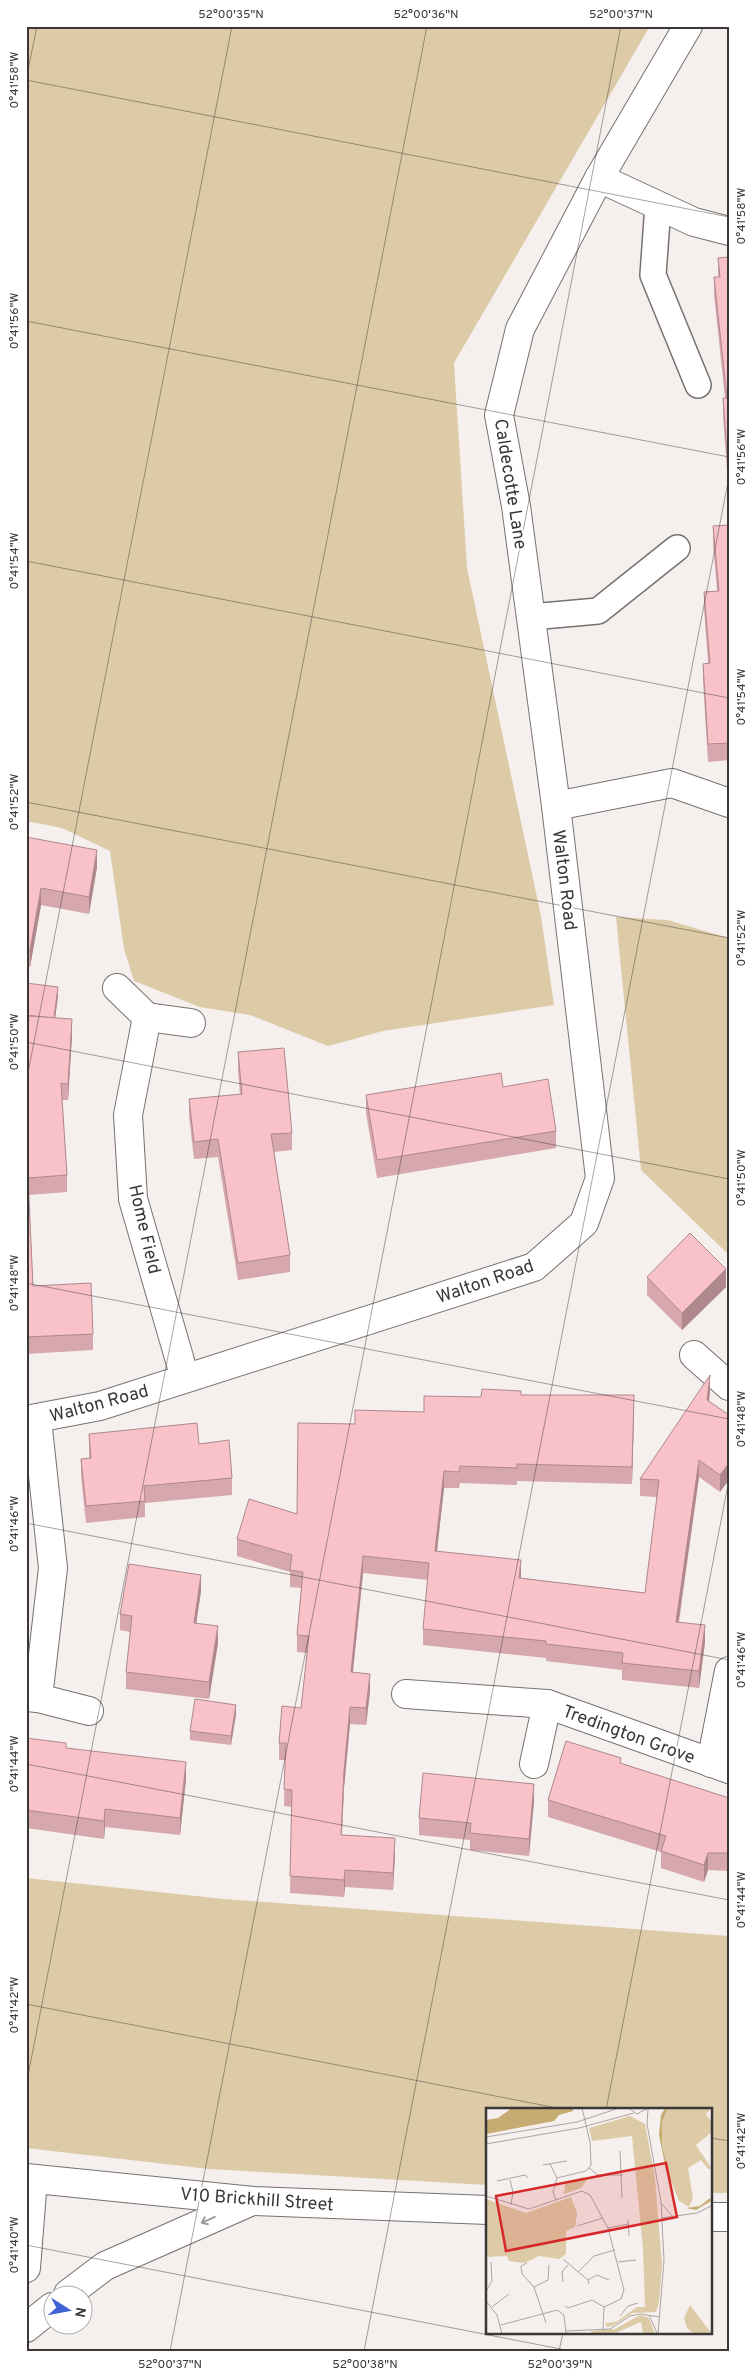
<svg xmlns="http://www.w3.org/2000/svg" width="755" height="2377" font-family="Overpass,sans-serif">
<rect width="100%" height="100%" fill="#f5efed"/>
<g fill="#ddcba7">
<polygon points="26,26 650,26 454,363 467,568 541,916 554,1005 383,1031 328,1046 250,1015 200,1007 134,981 124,949 110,851 62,828 26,821"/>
<polygon points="616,917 667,920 729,938 729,1255 641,1170"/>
<polygon points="26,1878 224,1899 729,1936 729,2193 711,2193 711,2110 488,2110 487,2185 209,2169 26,2148"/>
</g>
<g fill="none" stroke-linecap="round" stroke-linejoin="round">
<defs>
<g id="service">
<polyline points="658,205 653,275 698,385"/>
<polyline points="531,617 598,611 677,548"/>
</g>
<g id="minor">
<polyline points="599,178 694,222 729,231"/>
<polyline points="556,806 672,783 729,803"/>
<polyline points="117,988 147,1017 191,1023"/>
<polyline points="147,1017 128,1115 133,1199 185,1378"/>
<polyline points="694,1355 729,1386"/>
<polyline points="37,1419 53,1568 38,1698"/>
<polyline points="26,1420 100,1406 534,1267 584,1223 600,1178 556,806 516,506 499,415 520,329 599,178 688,26"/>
<polyline points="406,1694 547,1704 729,1769"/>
<polyline points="26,1697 38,1698 89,1711"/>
<polyline points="711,1763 729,1671"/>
<polyline points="534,1764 547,1704"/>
<polyline points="26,2268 33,2179"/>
</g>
<g id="tertiary">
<polyline points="26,2178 253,2201 488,2210"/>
<polyline points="711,2217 729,2217"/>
<polyline points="68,2294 105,2266 252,2201"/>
<polyline points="26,2328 52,2307"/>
</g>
</defs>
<use href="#service" stroke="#777170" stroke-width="28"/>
<use href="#minor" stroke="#777170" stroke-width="30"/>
<use href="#tertiary" stroke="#777170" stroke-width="30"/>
<use href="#service" stroke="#fff" stroke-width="25"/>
<use href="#minor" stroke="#fff" stroke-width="28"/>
<use href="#tertiary" stroke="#fff" stroke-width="28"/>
</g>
<g fill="#d6a7ad">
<polygon points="729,152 729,171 728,171"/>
<polygon points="729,257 729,498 723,416 723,398 725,398 714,295 714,277 718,277 718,258"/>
<polygon points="729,525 729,760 708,762 703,681 703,664 708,663 704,609 704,592 717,591 713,544 713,526"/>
<polygon points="26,837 97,867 89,914 41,905 30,967 26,967"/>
<polygon points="26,983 58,996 55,1018 72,1036 68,1100 62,1100 67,1175 67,1192 29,1195 33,1286 93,1334 93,1350 26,1354 26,1056 28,1025 26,1025"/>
<polygon points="238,1052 292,1133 292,1150 274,1152 290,1255 290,1272 238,1280 218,1157 194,1159 189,1116 189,1099 240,1095 238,1070"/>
<polygon points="503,1087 556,1131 556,1148 377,1178 366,1113 366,1095"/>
<polygon points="647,1277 726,1287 682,1330 647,1295"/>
<polygon points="710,1392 709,1401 729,1415 720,1492 699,1477 679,1622 705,1642 699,1688 622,1680 622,1670 546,1661 546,1658 423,1645 423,1629 428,1580 363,1573 353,1672 370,1691 366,1725 350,1724 344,1788 342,1835 395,1855 393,1890 345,1887 344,1897 290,1893 292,1807 284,1806 285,1760 279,1760 279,1743 301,1708 307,1653 297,1652 297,1635 301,1588 290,1587 290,1572 237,1556 237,1539 297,1514 355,1424 424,1412 481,1397 521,1395 634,1412 632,1484 517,1481 517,1485 460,1483 459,1488 444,1488 437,1551 521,1578 645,1593 657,1497 640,1496 640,1479"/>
<polygon points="89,1434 199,1444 232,1478 232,1495 145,1503 145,1517 86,1523 81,1476 81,1459 89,1458"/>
<polygon points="201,1591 196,1623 218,1643 209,1699 126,1689 126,1672 130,1632 120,1630 120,1614"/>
<polygon points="236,1714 231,1745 190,1740 190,1731"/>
<polygon points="26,1738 186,1779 180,1835 105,1827 104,1839 26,1828"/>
<polygon points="621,1763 729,1798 729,1871 708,1870 704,1882 661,1868 661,1852 548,1817 548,1800"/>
<polygon points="534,1801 529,1856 470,1850 470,1840 419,1835 419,1818"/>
</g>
<g fill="#ae888d">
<polygon points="97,850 97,867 89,914 89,897"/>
<polygon points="41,888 41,905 30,967 30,950"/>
<polygon points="58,987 58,996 54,1027 54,1018"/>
<polygon points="72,1019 72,1036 68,1100 68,1084"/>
<polygon points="726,1269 726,1287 682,1330 682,1313"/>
<polygon points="710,1375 710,1392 707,1417 707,1400"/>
<polygon points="634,1395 634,1412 632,1484 632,1467"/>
<polygon points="699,1460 699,1477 676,1638 676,1622"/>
<polygon points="729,1463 729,1480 720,1492 720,1475"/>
<polygon points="444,1471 444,1488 435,1568 435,1551"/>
<polygon points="363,1556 363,1573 351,1689 351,1672"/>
<polygon points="521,1560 521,1577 519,1595 519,1578"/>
<polygon points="201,1575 201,1591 194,1639 194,1623"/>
<polygon points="705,1625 705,1642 699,1688 699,1671"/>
<polygon points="218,1626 218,1643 209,1699 209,1682"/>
<polygon points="370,1674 370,1691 366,1725 366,1708"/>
<polygon points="236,1705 236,1714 231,1745 231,1736"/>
<polygon points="350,1707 350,1724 344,1788 341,1852 344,1771"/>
<polygon points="186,1762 186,1779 180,1835 180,1818"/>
<polygon points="534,1784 534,1801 529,1856 529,1839"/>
<polygon points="105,1809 105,1827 104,1839 104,1821"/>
<polygon points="395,1838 395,1855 393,1890 393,1873"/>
<polygon points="708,1853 708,1870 704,1882 704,1865"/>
<polygon points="345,1870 345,1887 344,1897 344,1880"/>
</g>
<g fill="#f9c2c9" stroke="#ae888d">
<polygon points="729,257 729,480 723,398 727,398 714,277 720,277 718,258"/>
<polygon points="729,525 729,743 708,744 703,664 710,663 704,592 719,591 713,526"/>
<polygon points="26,837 97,850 89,897 41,888 30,950 26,949"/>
<polygon points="26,983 58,987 54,1018 26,1015"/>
<polygon points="29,1016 72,1019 68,1084 61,1083 67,1175 28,1178 33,1286 91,1283 93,1334 26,1337 26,1056"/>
<polygon points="284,1048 292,1133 271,1134 290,1255 238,1263 218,1139 194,1142 189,1099 242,1094 238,1052"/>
<polygon points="501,1073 503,1087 548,1079 556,1131 377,1160 366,1095"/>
<polygon points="690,1233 726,1269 682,1313 647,1277"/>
<polygon points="710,1375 707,1400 729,1415 729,1463 720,1475 699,1460 676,1622 705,1625 699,1671 622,1663 623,1653 546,1644 546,1641 423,1629 429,1563 363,1556 351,1672 370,1674 366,1708 350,1707 344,1771 341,1835 395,1838 393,1873 345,1870 344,1880 290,1876 292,1790 284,1789 286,1743 279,1743 282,1706 301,1708 309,1636 297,1635 303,1572 290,1570 292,1555 237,1539 249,1499 297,1514 298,1423 355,1424 355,1410 424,1412 424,1396 481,1397 482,1389 521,1391 521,1395 634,1395 632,1467 517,1464 517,1468 460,1466 459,1472 444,1471 435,1551 521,1560 519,1578 645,1593 659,1480 640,1479"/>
<polygon points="197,1423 199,1444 229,1440 232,1478 144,1486 145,1501 86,1506 81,1459 91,1458 89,1434"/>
<polygon points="129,1564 201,1575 194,1623 218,1626 209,1682 126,1672 132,1616 120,1614"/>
<polygon points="195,1699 236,1705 231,1736 190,1731"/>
<polygon points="26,1738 66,1743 66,1748 186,1762 180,1818 105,1809 104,1821 26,1810"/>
<polygon points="566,1741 621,1758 620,1763 729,1798 729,1853 708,1853 704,1865 661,1851 666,1836 548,1800"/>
<polygon points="423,1773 534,1784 529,1839 470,1833 471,1823 419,1818"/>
</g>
<defs><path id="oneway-shaft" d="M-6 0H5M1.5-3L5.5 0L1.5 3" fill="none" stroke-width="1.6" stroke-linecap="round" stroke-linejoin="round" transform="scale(1.25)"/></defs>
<use stroke="#9c9b9a" href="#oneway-shaft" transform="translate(208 2220) rotate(156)"/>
<path fill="none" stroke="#3a3736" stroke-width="1" stroke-opacity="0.45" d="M 26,80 L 729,217M 26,80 L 37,26M 26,321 L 729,457M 26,561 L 729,698M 26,802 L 729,938M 26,1042 L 729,1179M 26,1083 L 232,26M 26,1283 L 729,1419M 26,1523 L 729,1660M 26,1764 L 729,1900M 26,2004 L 567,2110M 26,2086 L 427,26M 606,2110 L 729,1480M 711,2138 L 729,2141M 26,2245 L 571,2351M 170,2351 L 621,26M 364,2351 L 729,477M 559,2351 L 563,2333"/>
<g text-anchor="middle" stroke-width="4" stroke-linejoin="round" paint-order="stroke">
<g font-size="18" fill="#3a3736" stroke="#fff">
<text transform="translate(511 484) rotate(81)" y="6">Caldecotte Lane</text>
<text transform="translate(565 880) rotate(83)" y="6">Walton Road</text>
<text transform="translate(145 1229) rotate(77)" y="6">Home Field</text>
<text transform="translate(485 1281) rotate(-19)" y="6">Walton Road</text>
<text transform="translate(99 1403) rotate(-15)" y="6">Walton Road</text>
<text transform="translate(629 1734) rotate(20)" y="6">Tredington Grove</text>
<text transform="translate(257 2199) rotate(4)" y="6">V10 Brickhill Street</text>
</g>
</g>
<g transform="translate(486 2108)">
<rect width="226" height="226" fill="#f5efed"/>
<path d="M 182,0 L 226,0 L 220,6 L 226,14 L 226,24 L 210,37 L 226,61 L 222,61 L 215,52 L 202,60 L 207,90 L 203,99 L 195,94 L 186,76 L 176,38 L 176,14 ZM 144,8 L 159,16 L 169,70 L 176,157 L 173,194 L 170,204 L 147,205 L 128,217 L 121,219 L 119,215 L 130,214 L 151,199 L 159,199 L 157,141 L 146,28 L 106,33 L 103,20 ZM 97,69 L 101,72 L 95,80 L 78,86 L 79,74 ZM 85,89 L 91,105 L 89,119 L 80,123 L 80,146 L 73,151 L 53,148 L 38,155 L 23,153 L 21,148 L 1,149 L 0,152 L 0,91 L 40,105 ZM 204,197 L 226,226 L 208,226 L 201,220 L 198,210 ZM 154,207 L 163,210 L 169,226 L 157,226 L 155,214 L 127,226 L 106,226 L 105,223 L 129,221 Z" fill="#ddcba7"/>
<path d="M 26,0 L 87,0 L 87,3 L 73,7 L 68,13 L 0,26 L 0,12 L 12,10 ZM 179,0 L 182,0 L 176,14 L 176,38 L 186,76 L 195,94 L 200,100 L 214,98 L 224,90 L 225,93 L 210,102 L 200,100 L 193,92 L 180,62 L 173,27 L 175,7 Z" fill="#c6ab72"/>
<path fill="none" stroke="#aaa5a4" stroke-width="1" d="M 143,0 L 151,6 L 162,0M 162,1 L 161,16 L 175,94 L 178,152 L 172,226M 0,29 L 91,14 L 133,0M 0,36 L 93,20 L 148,5M 134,43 L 136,90M 64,56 L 71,70M 57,57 L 81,53M 103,60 L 112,67 L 137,67M 24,72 L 27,84 L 25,97M 11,73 L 39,67 L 42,70M 0,88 L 43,101 L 96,83 L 104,87 L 122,120 L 138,182 L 135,191 L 118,199 L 117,221M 70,92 L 67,84 L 71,70 L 100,63 L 105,57 L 104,34 L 96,0M 175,95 L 187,109M 176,110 L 211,105 L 227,97M 142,112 L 143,128M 91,118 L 117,110M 122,120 L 142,116M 77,151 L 102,172M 132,154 L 150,152M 41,155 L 35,158 L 36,166 L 48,179 L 60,215M 92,164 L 108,148 L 129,142M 77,174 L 76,164 L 82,157M 103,176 L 102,172 L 111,167 L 123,172M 48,179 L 62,172 L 63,157M 0,183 L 6,173 L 5,154M 0,193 L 11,207 L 16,226M 79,198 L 82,200 L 106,192 L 118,199M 6,199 L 23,186M 163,207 L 171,225M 134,208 L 142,198 L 152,195M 15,217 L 71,202 L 78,207 L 80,226M 80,223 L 124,221 L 144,208 L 154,206 L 174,209"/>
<path fill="#d62828" fill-opacity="0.15" stroke="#d62828" stroke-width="2.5" d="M 180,55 L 191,109 L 20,143 L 10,88 Z"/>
<rect width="226" height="226" fill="none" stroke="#3a3736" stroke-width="2.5"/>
</g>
<rect width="755" height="2377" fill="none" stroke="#ffffff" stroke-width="55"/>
<g transform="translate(68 2310) rotate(101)"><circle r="24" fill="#ffffff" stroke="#b0afaf"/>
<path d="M0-4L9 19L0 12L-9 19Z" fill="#4162d4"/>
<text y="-8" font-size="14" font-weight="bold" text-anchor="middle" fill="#3a3736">N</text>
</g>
<rect x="28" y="28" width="700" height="2322" fill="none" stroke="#3a3736" stroke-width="2"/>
<g font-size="12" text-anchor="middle" fill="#3a3736">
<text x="231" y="18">52°00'35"N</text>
<text x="426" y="18">52°00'36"N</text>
<text x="621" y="18">52°00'37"N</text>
<text transform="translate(14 80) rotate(-90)" y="4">0°41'58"W</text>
<text transform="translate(741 216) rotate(-90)" y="4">0°41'58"W</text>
<text transform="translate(14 321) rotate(-90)" y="4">0°41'56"W</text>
<text transform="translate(741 457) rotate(-90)" y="4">0°41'56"W</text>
<text transform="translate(14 561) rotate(-90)" y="4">0°41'54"W</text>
<text transform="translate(741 697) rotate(-90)" y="4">0°41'54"W</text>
<text transform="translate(14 802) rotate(-90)" y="4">0°41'52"W</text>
<text transform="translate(741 938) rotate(-90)" y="4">0°41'52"W</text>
<text transform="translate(14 1042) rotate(-90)" y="4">0°41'50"W</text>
<text transform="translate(741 1178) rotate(-90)" y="4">0°41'50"W</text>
<text transform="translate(14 1283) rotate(-90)" y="4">0°41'48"W</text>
<text transform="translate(741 1419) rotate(-90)" y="4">0°41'48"W</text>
<text transform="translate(14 1524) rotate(-90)" y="4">0°41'46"W</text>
<text transform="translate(741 1660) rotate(-90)" y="4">0°41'46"W</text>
<text transform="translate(14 1764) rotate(-90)" y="4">0°41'44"W</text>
<text transform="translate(741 1900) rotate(-90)" y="4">0°41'44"W</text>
<text transform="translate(14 2005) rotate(-90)" y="4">0°41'42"W</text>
<text transform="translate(741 2141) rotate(-90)" y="4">0°41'42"W</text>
<text transform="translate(14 2245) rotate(-90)" y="4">0°41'40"W</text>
<text x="170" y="2368">52°00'37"N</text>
<text x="365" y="2368">52°00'38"N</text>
<text x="560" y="2368">52°00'39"N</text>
</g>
</svg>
